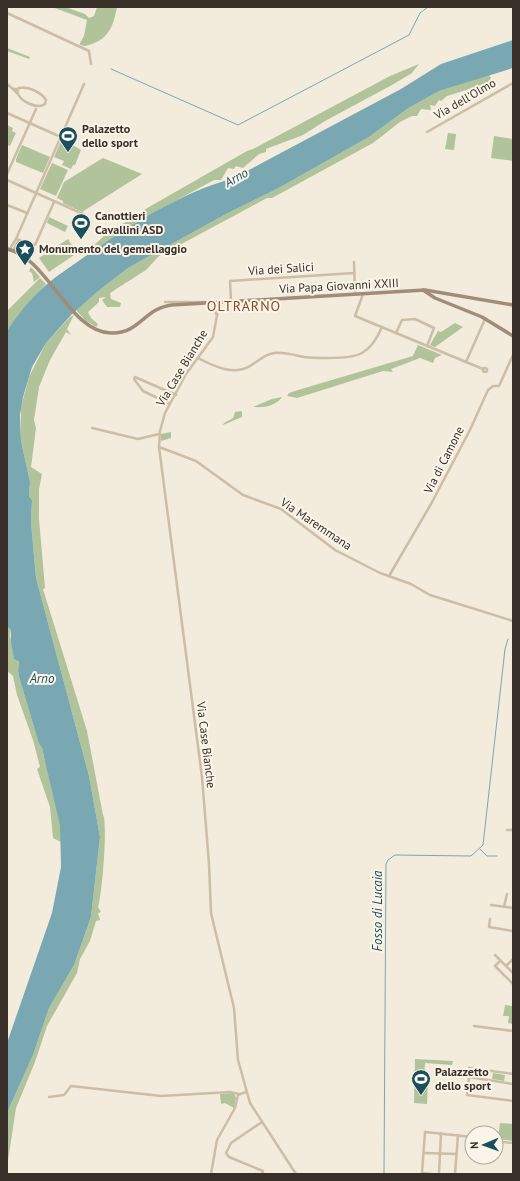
<svg xmlns="http://www.w3.org/2000/svg" width="520" height="1181" font-family="'PT Sans',sans-serif">
<rect width="100%" height="100%" fill="#f3ebdc"/>
<g fill="#b0c39b">
<path d="M 52,7 L 65,7 L 85,14 L 89,18 L 94,16 L 97,7 L 117,7 C 113,28 108,41 85,46 L 80,45 L 80,43 L 84,36 L 87,20 Z"/>
<polygon points="7,48 30,57 29,59 7,51"/>
<polygon points="419,64 412,73 392,85 325,121 303,135 266,149 266,152 259,154 243,168 236,166 234,169 228,168 221,180 214,180 153,213 93,251 93,249 90,249 104,236 149,207 247,151 253,149 390,76"/>
<polygon points="489,75 491,78 488,83 447,96 441,101 439,100 435,106 430,105 431,110 421,109 417,116 412,116 400,122 373,143 272,198 267,198 159,256 146,270 110,293 111,299 121,303 120,307 107,307 102,300 106,297 99,298 99,302 88,312 91,318 98,324 96,327 85,320 76,310 97,292 128,268 228,213 277,189 369,137 407,109 439,91"/>
<polygon points="7,125 13,128 12,131 16,133 10,146 7,145"/>
<polygon points="448,133 456,134 454,150 445,149"/>
<polygon points="494,136 513,139 513,161 491,158"/>
<polygon points="62,139 81,150 75,165 73,165 71,169 62,165 64,161 54,157"/>
<polygon points="22,145 50,157 43,173 16,162 16,159"/>
<polygon points="103,158 142,174 82,212 63,203 63,201 57,198 64,182"/>
<polygon points="52,163 68,170 56,196 40,189"/>
<polygon points="49,217 68,226 65,232 47,223"/>
<polygon points="68,239 77,253 49,272 39,258"/>
<polygon points="17,241 19,241 31,247 27,252 20,253 12,250"/>
<polygon points="31,267 40,277 34,282 32,273 29,271"/>
<polygon points="40,278 46,284 29,302 7,331 7,311"/>
<path d="M 74,315 L 67,329 L 71,335 L 66,332 L 50,360 L 39,387 L 34,420 L 36,428 L 31,467 L 42,474 L 39,489 L 39,519 L 45,588 L 43,589 L 87,731 L 103,815 C 108,822 102,896 98,907 L 101,912 L 98,913 L 100,920 L 96,921 L 90,941 L 80,959 L 77,973 L 47,1026 L 35,1062 L 16,1108 L 7,1167 L 7,1113 L 33,1055 L 49,1008 L 74,965 L 91,917 L 100,837 L 89,776 L 36,578 L 31,522 L 32,500 L 29,496 L 30,482 L 21,441 L 21,407 L 29,377 L 46,343 L 70,317 Z"/>
<polygon points="455,323 463,327 435,347 430,345 438,331 441,332"/>
<polygon points="418,345 442,355 435,358 433,363 420,358 391,369 393,372 383,371 297,398 287,396 289,393 298,390 413,356"/>
<path d="M 282,397 C 276,406 264,408 253,407 L 272,399 Z"/>
<polygon points="242,411 242,417 223,425 224,423 233,418 235,412"/>
<polygon points="171,432 171,438 161,441 161,434"/>
<path d="M 7,626 L 11,630 L 10,635 L 14,659 L 19,660 L 18,670 L 19,677 L 39,744 L 42,748 C 47,771 65,821 61,842 L 53,838 L 50,807 L 37,769 L 40,767 L 33,740 L 17,695 L 13,676 L 7,671 Z"/>
<polygon points="505,1005 513,1006 513,1024 508,1023 509,1016 503,1016"/>
<polygon points="415,1059 453,1061 452,1065 425,1063 424,1080 428,1081 427,1104 414,1103"/>
<polygon points="493,1073 505,1075 504,1081 492,1079"/>
<polygon points="234,1093 236,1098 234,1108 225,1103 221,1104 220,1094"/>
<polygon points="500,1123 513,1124 513,1141 498,1139"/>
</g>
<path fill="#79a8b2" d="M 513,40 L 513,68 L 439,91 L 407,109 L 369,137 L 277,189 L 228,213 L 128,268 L 97,292 L 71,315 L 46,343 L 32,367 L 23,397 L 20,415 L 21,441 L 30,482 L 29,496 L 32,500 L 31,522 L 36,578 L 89,776 L 100,837 L 91,917 L 74,965 L 49,1008 L 33,1055 L 7,1113 L 7,1043 L 52,913 L 61,867 L 60,825 L 42,748 L 39,744 L 19,677 L 18,670 L 19,661 L 14,659 L 11,643 L 11,630 L 7,626 L 7,331 C 18,314 31,298 46,285 C 56,276 69,268 80,260 C 127,227 179,193 234,178 L 401,89 L 441,64 Z"/>
<g fill="none" stroke-linecap="round" stroke-linejoin="round">
<g stroke="#79a8b2" stroke-width="1">
<polyline points="111,69 238,125 409,35 420,13 428,7"/>
<polyline points="480,849 487,856 497,856"/>
<polyline points="384,1174 386,864 388,860 395,855 471,856 483,845 505,649 508,639"/>
</g>
<g stroke="#ccbda7" stroke-width="2.5">
<polyline points="7,13 89,51 91,64"/>
<polyline points="7,84 13,89"/>
<path d="M 19,88 C 28,86 41,92 46,100 L 45,104 C 37,110 19,101 17,91 Z"/>
<polyline points="17,93 13,89 18,89"/>
<polyline points="7,113 61,137"/>
<polyline points="427,132 513,83"/>
<polyline points="7,174 36,109"/>
<polyline points="7,180 83,214"/>
<polyline points="7,205 27,213"/>
<polyline points="16,239 35,245 54,202"/>
<polyline points="9,250 16,239 84,84"/>
<polyline points="354,262 355,294"/>
<polyline points="363,294 355,316 483,369"/>
<polyline points="231,301 230,281 354,273"/>
<polyline points="165,302 205,302"/>
<polyline points="215,303 216,314"/>
<polyline points="217,303 218,310 213,337 186,374 165,413 160,431 159,447 202,777 209,864 211,913 234,1008 238,1060 250,1103 296,1174"/>
<polyline points="396,333 402,320 415,319 434,328 427,346"/>
<path d="M 198,358 C 215,367 236,377 253,364 C 260,360 265,354 274,353 C 284,352 294,355 304,357 C 312,358 321,358 329,358 C 358,358 370,355 382,327"/>
<polyline points="466,362 485,319"/>
<circle cx="485" cy="370" r="2"/>
<polyline points="170,404 143,391 134,379 135,377 176,395"/>
<polyline points="92,428 138,439 159,434"/>
<polyline points="159,447 196,461 243,495 281,509 335,550 380,573 411,584 430,595 513,621"/>
<polyline points="389,576 431,504 470,430 488,390 493,386 499,386 513,355"/>
<polyline points="507,830 513,830"/>
<polyline points="491,905 513,908"/>
<polyline points="504,907 507,894"/>
<polyline points="490,919 489,927 513,931"/>
<polyline points="495,955 513,973"/>
<polyline points="500,961 495,966 513,984"/>
<polyline points="506,966 513,959"/>
<polyline points="474,1026 513,1031"/>
<polyline points="513,1074 469,1068 469,1077 513,1084"/>
<polyline points="469,1077 467,1095 513,1101"/>
<polyline points="49,1097 64,1095 71,1086 161,1096 230,1092 239,1094"/>
<polyline points="262,1122 231,1143 226,1153 229,1157 263,1171 262,1174"/>
<polyline points="496,1141 513,1143"/>
<polyline points="424,1153 456,1154"/>
<polyline points="211,1174 217,1140 235,1108 238,1095 246,1092"/>
<polyline points="432,1174 422,1173 425,1132 472,1137"/>
<polyline points="439,1174 441,1133"/>
<polyline points="455,1174 458,1135"/>
</g>
<g stroke="#a08c78" stroke-width="3.5">
<path d="M 7,249 C 47,257 70,333 111,333 C 140,334 144,308 172,305 L 425,290 L 513,305"/>
<polyline points="423,290 435,298 482,317 513,336"/>
</g>
</g>
<defs>
<symbol id="stadium-pin" viewBox="-11 -11 22 30"><path d="M0 17L-7.5 6A9.5 9.5 0 1 1 7.5 6Z" fill="#1b4f5c" stroke="#fbf5e9"/><path d="M0-5a6.5 5 0 1 0 0 10a6.5 5 0 1 0 0-10ZM-3.5-1.8h7v3.6h-7Z" fill="#fff"/></symbol>
<symbol id="sight-pin" viewBox="-11 -11 22 30"><path d="M0 17L-7.5 6A9.5 9.5 0 1 1 7.5 6Z" fill="#1b4f5c" stroke="#fbf5e9"/><path d="M0-6L1.8-2.2L6-1.7L2.9 1.2L3.7 5.4L0 3.3L-3.7 5.4L-2.9 1.2L-6-1.7L-1.8-2.2Z" fill="#fff"/></symbol>
</defs>
<g fill-rule="evenodd">
<use href="#stadium-pin" x="57" y="125" width="22" height="30"/>
<use href="#stadium-pin" x="70" y="212" width="22" height="30"/>
<use href="#sight-pin" x="14" y="238" width="22" height="30"/>
<use href="#stadium-pin" x="410" y="1068" width="22" height="30"/>
</g>
<g text-anchor="middle" stroke-width="4" stroke-linejoin="round" paint-order="stroke">
<g font-size="12" fill="#382f28" stroke="#fbf5e9">
<text transform="translate(465 99) rotate(-30)" y="4">Via dell'Olmo</text>
<text transform="translate(281 269) rotate(-4)" y="4">Via dei Salici</text>
<text transform="translate(339 286) rotate(-3)" y="4">Via Papa Giovanni XXIII</text>
<text transform="translate(182 368) rotate(-59)" y="4">Via Case Bianche</text>
<text transform="translate(444 460) rotate(-63)" y="4">Via di Camone</text>
<text transform="translate(316 524) rotate(34)" y="4">Via Maremmana</text>
<text transform="translate(206 745) rotate(83)" y="4">Via Case Bianche</text>
</g>
<g font-size="12" font-weight="bold" fill="#382f28" stroke="#fbf5e9" text-anchor="start">
<text x="82" y="133">Palazetto<tspan x="82" dy="14">dello sport</tspan></text>
<text x="95" y="220">Canottieri<tspan x="95" dy="14">Cavallini ASD</tspan></text>
<text x="39" y="253">Monumento del gemellaggio</text>
<text x="435" y="1076">Palazzetto<tspan x="435" dy="14">dello sport</tspan></text>
</g>
<g font-size="13" font-style="italic" fill="#1b4f5c" stroke="#fbf5e9">
<text transform="translate(236 177) rotate(-30)" y="5">Arno</text>
<text x="42" y="683">Arno</text>
<text transform="translate(377 911) rotate(-90)" y="5">Fosso di Lucaia</text>
</g>
<g font-size="14" letter-spacing="1" fill="#8b461d" stroke="#fbf5e9">
<text x="244" y="311">OLTRARNO</text>
</g>
</g>
<rect width="520" height="1181" fill="none" stroke="#382f28" stroke-width="16"/>
<g transform="translate(484 1145) rotate(268)"><circle r="19" fill="#fbf5e9" stroke="#ada69c"/>
<path d="M0-3L7 15L0 10L-7 15Z" fill="#1b4f5c"/>
<text y="-6" font-size="11" font-weight="bold" text-anchor="middle" fill="#382f28">N</text>
</g>
</svg>
